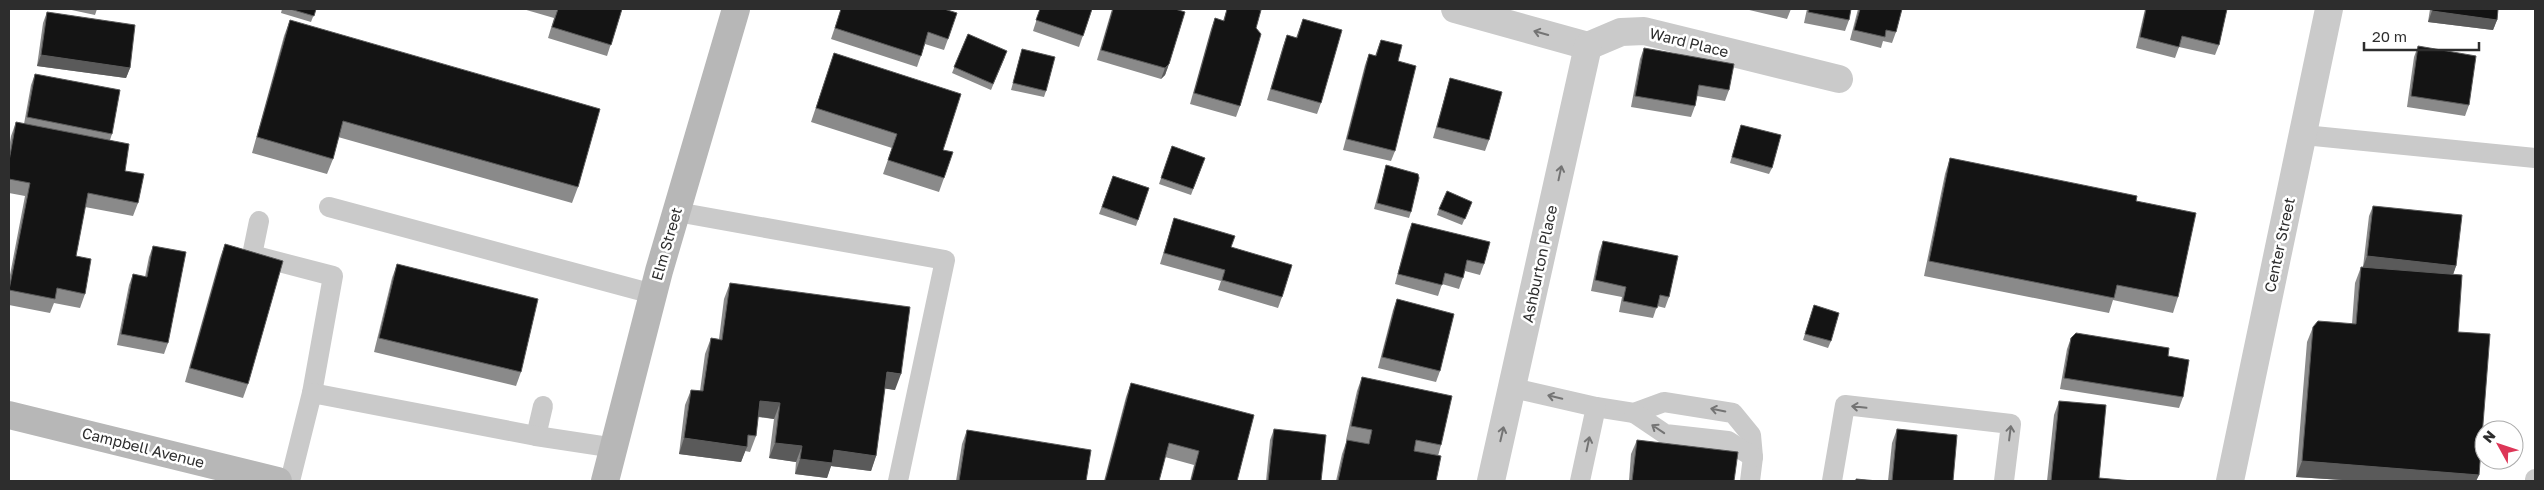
<svg xmlns="http://www.w3.org/2000/svg" width="2544" height="490" font-family="'Golos Text',sans-serif">
<rect width="100%" height="100%" fill="#fff"/>
<g fill="none" stroke-linecap="round" stroke-linejoin="round">
<g stroke="#cacaca" stroke-width="20">
<polyline points="2304,135 2535,158"/>
<polyline points="329,207 653,294"/>
<polyline points="677,212 945,260 898,481"/>
<polyline points="259,221 252,255 333,276 312,393"/>
<polyline points="1513,388 1596,407 1634,413 1664,402 1733,413 1751,435 1753,457 1750,481"/>
<polyline points="1634,413 1665,434 1728,441 1753,457"/>
<polyline points="536,436 543,406"/>
<polyline points="290,481 312,393 536,436 615,448"/>
<polyline points="1580,481 1596,407"/>
<polyline points="1832,481 1845,405 2011,424 2004,481"/>
<polyline points="2535,481 2535,479"/>
</g>
<g stroke="#cacaca" stroke-width="28">
<polyline points="1455,9 1588,46 1621,32 1644,31 1839,79"/>
<polyline points="1491,481 1588,46"/>
<polyline points="2230,481 2329,9"/>
</g>
<g stroke="#b7b7b7" stroke-width="28">
<polyline points="9,415 278,481"/>
<polyline points="605,481 659,271 736,9"/>
</g>
</g>
<g fill="#8a8a8a">
<polygon points="67,9 97,9 95,15"/>
<polygon points="282,9 316,9 311,22 281,13"/>
<polygon points="523,9 622,9 607,56 548,38 554,18"/>
<polygon points="841,9 944,9 948,39 944,50 925,44 917,67 831,39"/>
<polygon points="1040,9 1092,9 1079,47 1033,31"/>
<polygon points="1112,9 1175,9 1169,64 1165,75 1161,79 1097,60"/>
<polygon points="1227,9 1255,9 1256,28 1240,106 1236,117 1190,104 1211,29 1215,18 1223,21"/>
<polygon points="1745,9 1791,9 1787,19"/>
<polygon points="1807,9 1851,9 1849,20 1845,31 1804,23"/>
<polygon points="1858,9 1902,9 1896,32 1892,43 1883,41 1881,48 1850,40"/>
<polygon points="2145,9 2227,9 2219,45 2215,55 2179,47 2175,58 2136,48"/>
<polygon points="2430,9 2498,9 2497,20 2493,30 2428,22"/>
<polygon points="47,12 130,68 126,78 37,66 43,23"/>
<polygon points="1303,19 1321,103 1317,114 1267,100 1283,46 1287,35 1296,38"/>
<polygon points="290,20 578,187 572,203 338,137 333,159 327,174 252,153 284,36"/>
<polygon points="968,34 1005,57 991,90 952,73"/>
<polygon points="1381,40 1398,61 1395,151 1391,161 1343,150 1365,65 1369,54 1375,56"/>
<polygon points="2418,46 2469,105 2465,116 2407,107 2414,57"/>
<polygon points="1644,48 1729,90 1725,101 1697,96 1695,106 1691,117 1631,107 1640,59"/>
<polygon points="1022,49 1046,91 1044,97 1011,90"/>
<polygon points="834,53 943,150 944,178 939,192 883,174 892,148 811,122"/>
<polygon points="35,74 112,134 110,140 125,171 138,203 133,216 85,207 76,256 85,294 80,308 54,303 50,313 9,305 9,280 25,196 9,193 9,148 11,136 16,122 24,124 31,85"/>
<polygon points="1450,78 1489,140 1485,151 1433,138 1447,89"/>
<polygon points="1741,125 1772,168 1769,174 1730,163"/>
<polygon points="1172,146 1205,158 1191,195 1159,184"/>
<polygon points="1950,158 2136,201 2178,297 2173,313 2113,300 2109,313 1924,276 1945,174"/>
<polygon points="1386,165 1411,212 1409,218 1374,209"/>
<polygon points="1113,176 1149,188 1136,226 1099,214"/>
<polygon points="1472,202 1462,225 1437,215 1439,209"/>
<polygon points="2373,206 2456,266 2453,275 2458,332 2479,475 2476,481 2358,481 2296,477 2307,342 2313,327 2352,324 2355,283 2361,267 2387,270 2363,267 2369,216"/>
<polygon points="1174,218 1231,247 1282,297 1278,308 1218,290 1221,281 1160,264"/>
<polygon points="1412,223 1484,264 1480,275 1465,271 1459,289 1442,284 1438,296 1395,284 1408,233"/>
<polygon points="1603,241 1669,297 1665,308 1657,306 1653,318 1619,312 1622,297 1591,291 1599,252"/>
<polygon points="225,244 248,384 243,398 185,382 220,258"/>
<polygon points="153,246 168,343 164,354 117,345 129,285 133,274 145,277 149,257"/>
<polygon points="397,264 521,372 516,386 374,352 392,278"/>
<polygon points="730,283 895,390 885,388 876,456 871,471 831,466 827,478 795,474 796,462 769,458 774,419 758,417 756,436 750,452 745,451 741,462 679,454 685,405 691,390 700,391 705,354 711,338 719,339 724,299"/>
<polygon points="1397,299 1440,371 1436,382 1378,368 1393,310"/>
<polygon points="1814,305 1831,341 1828,348 1803,340"/>
<polygon points="2071,338 2168,356 2183,397 2179,408 2060,389 2067,349"/>
<polygon points="1362,377 1441,445 1438,456 1436,481 1336,481 1342,454 1347,440 1363,443 1346,440 1357,391"/>
<polygon points="1131,383 1237,481 1190,481 1194,465 1165,457 1159,481 1104,481 1126,397"/>
<polygon points="2059,401 2099,478 2133,481 2047,481 2054,415"/>
<polygon points="1274,429 1321,481 1266,481 1270,440"/>
<polygon points="1897,429 1953,481 1888,481 1892,443"/>
<polygon points="967,430 1086,481 956,481 962,444"/>
<polygon points="1637,440 1734,481 1629,481 1631,454"/>
</g>
<g fill="#5a5a5a">
<polygon points="2432,11 2497,20 2493,30 2428,22"/>
<polygon points="41,55 130,68 126,78 37,66"/>
<polygon points="1169,64 1165,75 1161,79 1165,68"/>
<polygon points="2367,256 2456,266 2452,277 2363,267"/>
<polygon points="887,372 901,374 895,390 881,388"/>
<polygon points="760,401 780,403 774,419 755,416"/>
<polygon points="684,438 747,447 741,462 679,454"/>
<polygon points="775,443 802,446 796,462 769,458"/>
<polygon points="834,450 876,456 871,471 831,466 827,478 795,474 800,459"/>
<polygon points="2302,461 2479,475 2476,481 2358,481 2296,477"/>
</g>
<g fill="#141414" stroke="#5a5a5a">
<polygon points="290,9 316,9 314,16"/>
<polygon points="558,9 622,9 611,45 552,27"/>
<polygon points="841,9 944,9 957,13 948,39 928,32 921,56 835,28"/>
<polygon points="1040,9 1092,9 1083,36 1036,20"/>
<polygon points="1113,9 1175,9 1185,12 1169,64 1165,68 1101,50"/>
<polygon points="1227,9 1255,9 1261,10 1256,28 1261,34 1240,106 1194,93 1215,18 1224,21"/>
<polygon points="1809,9 1851,9 1849,20 1808,12"/>
<polygon points="1860,9 1902,9 1896,32 1886,30 1885,37 1854,30"/>
<polygon points="2146,9 2227,9 2219,45 2182,36 2179,47 2140,37"/>
<polygon points="2432,9 2498,9 2497,20 2432,11"/>
<polygon points="47,12 135,25 130,68 41,55"/>
<polygon points="1303,19 1342,30 1321,103 1271,89 1287,35 1297,38"/>
<polygon points="290,20 600,109 578,187 343,121 333,159 257,137"/>
<polygon points="968,34 1007,51 993,84 954,67"/>
<polygon points="1381,40 1402,45 1398,61 1416,66 1395,151 1347,139 1369,54 1376,56"/>
<polygon points="2418,46 2476,56 2469,105 2411,96"/>
<polygon points="1644,48 1734,64 1729,90 1699,85 1695,106 1635,96"/>
<polygon points="1022,49 1055,57 1046,91 1013,83"/>
<polygon points="834,53 961,94 943,150 953,152 944,178 888,160 897,134 816,108"/>
<polygon points="35,74 120,90 112,134 27,117"/>
<polygon points="1450,78 1502,92 1489,140 1437,127"/>
<polygon points="16,122 129,144 125,171 144,174 138,203 88,193 76,256 91,259 85,294 57,288 55,299 9,290 30,183 9,179 9,161"/>
<polygon points="1741,125 1781,135 1772,168 1732,157"/>
<polygon points="1172,146 1205,158 1193,189 1161,178"/>
<polygon points="1950,158 2137,196 2136,201 2196,213 2178,297 2117,285 2114,298 1929,261"/>
<polygon points="1386,165 1418,174 1419,178 1411,212 1377,203"/>
<polygon points="1113,176 1149,188 1138,220 1102,207"/>
<polygon points="1447,191 1472,202 1465,219 1439,209"/>
<polygon points="2373,206 2462,215 2456,266 2367,256"/>
<polygon points="1174,218 1235,236 1231,247 1292,265 1282,297 1222,280 1225,270 1164,253"/>
<polygon points="1412,223 1490,242 1484,264 1467,260 1463,278 1445,273 1442,285 1398,274"/>
<polygon points="1603,241 1678,256 1669,297 1660,295 1657,308 1623,301 1626,287 1595,280"/>
<polygon points="225,244 283,261 248,384 190,368"/>
<polygon points="153,246 186,252 168,343 121,334 133,274 147,277"/>
<polygon points="397,264 538,299 521,372 379,338"/>
<polygon points="2361,267 2462,275 2458,332 2490,334 2479,475 2302,461 2313,327 2318,321 2356,324"/>
<polygon points="730,283 910,307 901,374 887,372 876,456 834,450 832,463 800,459 802,446 775,443 780,403 760,401 756,436 748,435 747,447 684,438 691,390 703,391 711,338 722,340"/>
<polygon points="1397,299 1454,314 1440,371 1382,357"/>
<polygon points="1814,305 1839,313 1831,341 1805,334"/>
<polygon points="2076,333 2169,348 2168,356 2189,360 2183,397 2064,378 2071,338"/>
<polygon points="1362,377 1452,396 1441,445 1416,440 1414,451 1441,456 1436,481 1338,481 1347,440 1369,444 1372,430 1351,426"/>
<polygon points="1131,383 1254,415 1237,481 1191,481 1199,451 1169,443 1159,481 1105,481"/>
<polygon points="2059,401 2106,405 2099,478 2133,481 2051,481"/>
<polygon points="1274,429 1326,435 1321,481 1268,481"/>
<polygon points="1897,429 1957,435 1953,481 1892,481"/>
<polygon points="967,430 1091,450 1086,481 959,481"/>
<polygon points="1637,440 1738,452 1734,481 1632,481"/>
<polygon points="1856,479 1878,481 1856,481"/>
</g>
<defs><path id="oneway-shaft" d="M-6 0H5M1.5-3L5.5 0L1.5 3" fill="none" stroke-width="1.6" stroke-linecap="round" stroke-linejoin="round" transform="scale(1.25)"/></defs>
<g stroke="#747474">
<use href="#oneway-shaft" transform="translate(1541 33) rotate(-164)"/>
<use href="#oneway-shaft" transform="translate(1560 173) rotate(-78)"/>
<use href="#oneway-shaft" transform="translate(1555 397) rotate(-167)"/>
<use href="#oneway-shaft" transform="translate(1859 407) rotate(-174)"/>
<use href="#oneway-shaft" transform="translate(1718 410) rotate(-169)"/>
<use href="#oneway-shaft" transform="translate(1658 429) rotate(-146)"/>
<use href="#oneway-shaft" transform="translate(2010 433) rotate(-83)"/>
<use href="#oneway-shaft" transform="translate(1502 434) rotate(-77)"/>
<use href="#oneway-shaft" transform="translate(1588 444) rotate(-78)"/>
</g>
<g text-anchor="middle" stroke-width="5" stroke-linejoin="round" paint-order="stroke">
<g font-size="15" fill="#2d2d2d" stroke="#fff">
<text transform="translate(1689 43) rotate(14)" y="5">Ward Place</text>
<text transform="translate(667 244) rotate(-74)" y="5">Elm Street</text>
<text transform="translate(2280 245) rotate(-78)" y="5">Center Street</text>
<text transform="translate(1540 264) rotate(-78)" y="5">Ashburton Place</text>
<text transform="translate(143 448) rotate(14)" y="5">Campbell Avenue</text>
</g>
</g>
<rect width="2544" height="490" fill="none" stroke="#2d2d2d" stroke-width="20"/>
<g transform="translate(2499 445) rotate(310)"><circle r="24" fill="#ffffff" stroke="#ababab"/>
<path d="M0-4L9 19L0 12L-9 19Z" fill="#dd3657"/>
<text y="-8" font-size="14" font-weight="bold" text-anchor="middle" fill="#2d2d2d">N</text>
</g>
<path d="M2364 42v8h115v-8" fill="none" stroke="#2d2d2d" stroke-width="2.5"/>
<text x="2372" y="42" font-size="15" fill="#2d2d2d" stroke="#ffffff" stroke-width="4" paint-order="stroke">20 m</text>
</svg>
